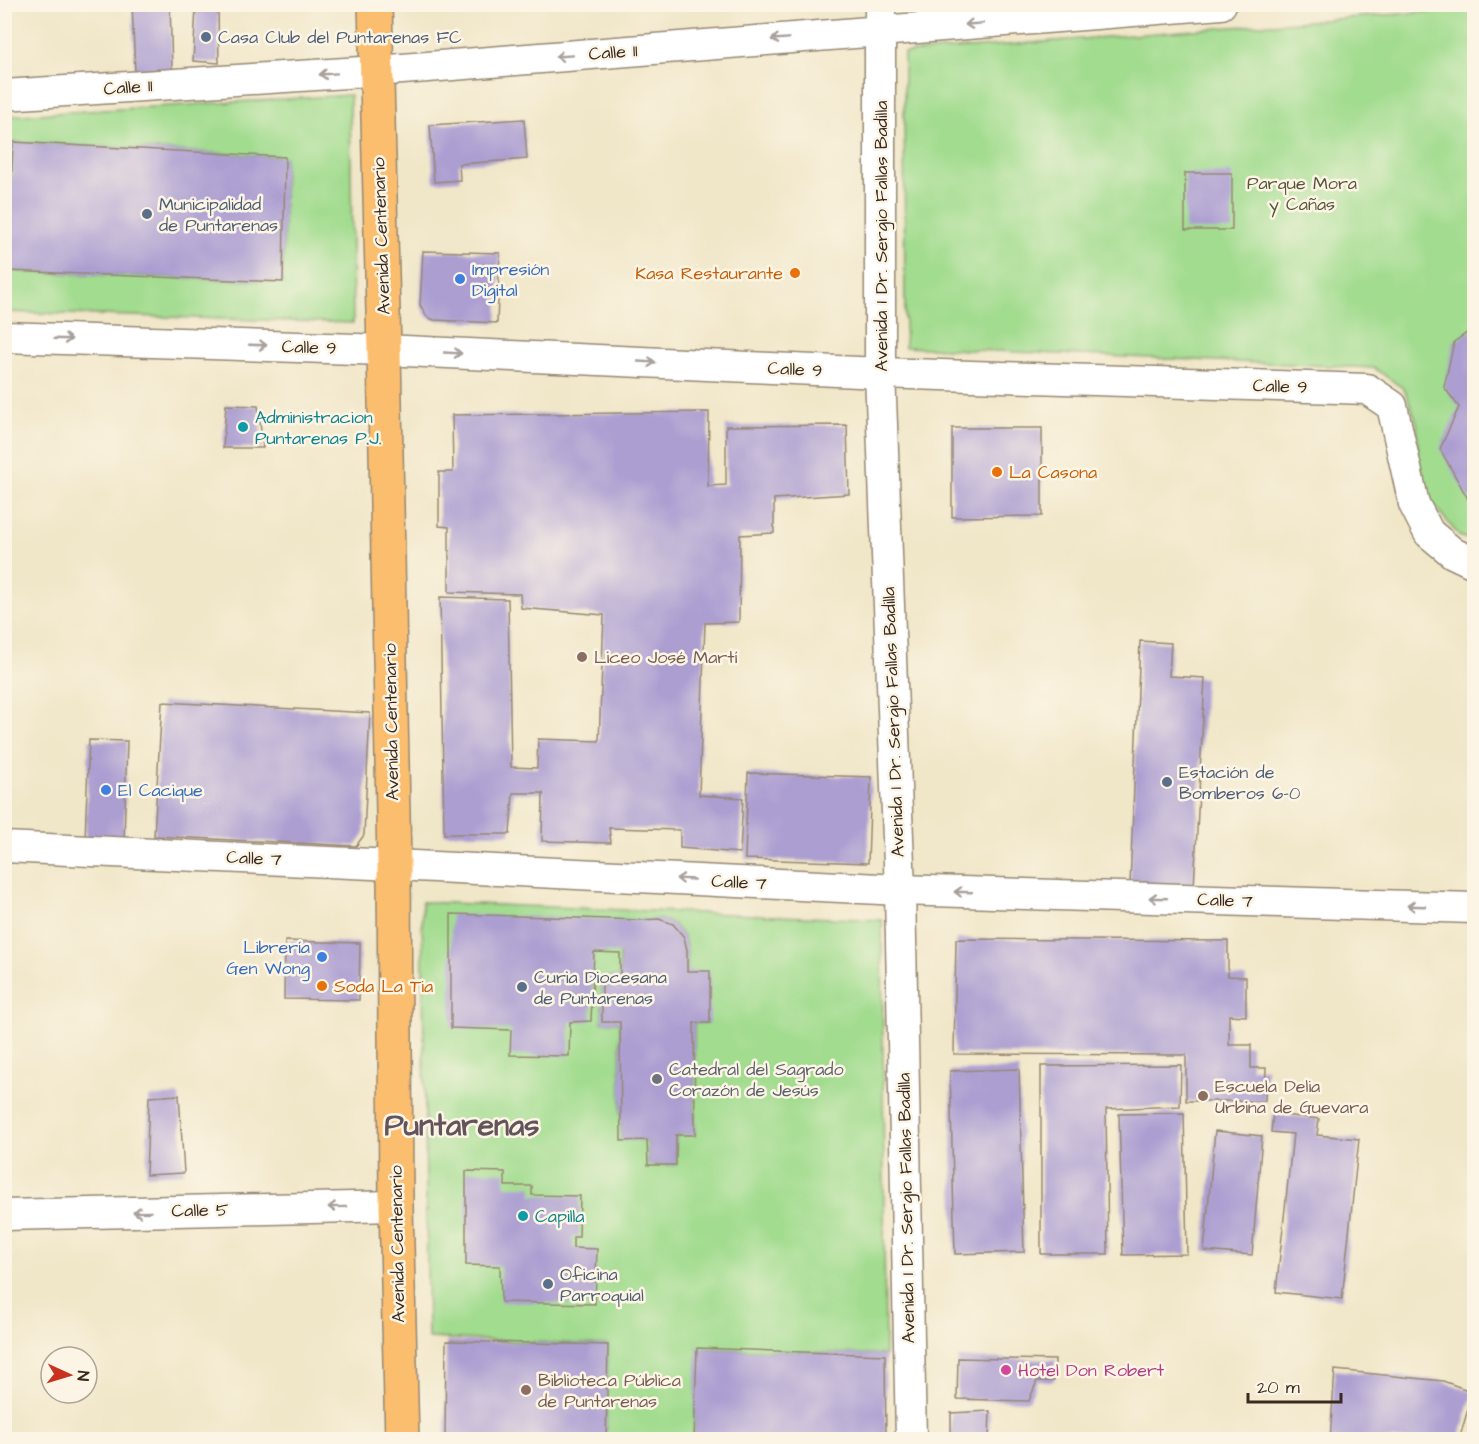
<svg xmlns="http://www.w3.org/2000/svg" width="1479" height="1444" font-family="'Architects Daughter',sans-serif">
<rect width="100%" height="100%" fill="#fcf5e5"/>
<filter id="ink" filterUnits="userSpaceOnUse"><feTurbulence type="fractalNoise" baseFrequency=".0167" numOctaves="2"/><feDisplacementMap in="SourceGraphic" scale="12" xChannelSelector="R" yChannelSelector="G"/><feConvolveMatrix kernelMatrix="1 2 1 2 8 2 1 2 1" color-interpolation-filters="sRGB"/></filter>
<filter id="wash" filterUnits="userSpaceOnUse"><feTurbulence type="fractalNoise" baseFrequency=".008" numOctaves="4" result="noise"/><feDisplacementMap in="SourceGraphic" scale="24" xChannelSelector="R" yChannelSelector="G"/><feGaussianBlur stdDeviation="1.35" result="paint"/><feColorMatrix in="noise" values="0 0 0 0 0 0 0 0 0 0 0 0 0 0 0 0 0 1.4 0 .05"/><feComposite in="paint" operator="in"/></filter>
<g filter="url(#wash)">
<rect width="100%" height="100%" fill="#f0e6c8"/>
<g fill="#a2dc8f" stroke="#6e8356" stroke-width="1.5" fill-rule="evenodd">
<polygon points="1474,8 1474,541 1459,536 1428,498 1418,457 1417,423 1404,389 1374,368 905,347 904,53"/>
<path d="M 350,95 L 353,323 L 5,312 L 5,116 ZM 14,142 L 285,157 L 283,282 L 8,271 Z"/>
<path d="M 422,902 L 882,920 L 885,1355 L 698,1348 L 694,1439 L 606,1440 L 608,1345 L 428,1338 ZM 659,919 L 673,924 L 684,937 L 687,950 L 687,971 L 709,1023 L 694,1023 L 695,1134 L 676,1135 L 676,1165 L 648,1165 L 647,1140 L 621,1140 L 620,1022 L 602,1022 L 602,977 L 620,977 L 620,953 L 641,920 Z"/>
</g>
<g id="blocks">
<g fill="#ac9ed1">
<polygon points="132,4 170,4 172,71 135,73"/>
<polygon points="196,8 218,12 219,63 193,61"/>
<polygon points="524,119 527,159 459,164 460,180 434,182 430,125"/>
<polygon points="13,142 285,157 283,282 8,271"/>
<rect x="1185" y="173" width="47" height="57"/>
<polygon points="423,251 500,253 497,323 434,320 427,317 420,305"/>
<polygon points="1474,328 1474,496 1468,499 1440,449 1459,407 1444,387 1454,342"/>
<polygon points="226,405 258,406 263,448 223,448"/>
<polygon points="709,412 708,486 726,485 726,426 847,425 849,494 774,499 774,533 740,535 739,622 705,623 699,795 743,798 740,853 680,848 680,830 609,828 611,843 542,841 543,793 513,793 510,834 444,834 440,597 508,599 511,767 537,768 538,739 599,741 604,615 521,608 520,594 449,592 449,527 439,526 439,472 453,472 452,415"/>
<polygon points="952,428 1042,428 1042,516 952,517"/>
<polygon points="1140,641 1171,643 1169,676 1205,678 1194,888 1130,885"/>
<polygon points="162,702 370,713 364,835 356,846 154,836"/>
<polygon points="89,740 127,741 124,841 85,839"/>
<polygon points="748,773 871,777 868,863 745,859"/>
<polygon points="451,914 641,920 659,919 673,924 684,937 687,950 687,971 710,971 710,1023 694,1023 695,1135 676,1135 676,1165 648,1165 647,1140 621,1141 620,1022 602,1022 602,977 620,977 620,953 594,952 591,1021 570,1022 569,1056 510,1055 511,1030 451,1028"/>
<polygon points="956,939 1228,941 1228,976 1246,977 1246,1016 1229,1015 1229,1045 1251,1045 1251,1068 1266,1068 1265,1101 1186,1101 1186,1055 954,1054"/>
<polygon points="285,941 360,943 359,1000 284,999"/>
<polygon points="1181,1065 1180,1106 1106,1109 1108,1254 1041,1254 1041,1066"/>
<polygon points="1019,1069 1024,1252 955,1254 950,1071"/>
<polygon points="179,1095 184,1173 146,1175 149,1097"/>
<polygon points="1184,1113 1187,1254 1123,1255 1119,1114"/>
<polygon points="1273,1114 1319,1119 1317,1135 1359,1139 1342,1299 1276,1292 1293,1134 1271,1132"/>
<polygon points="1215,1131 1262,1136 1252,1255 1204,1251"/>
<polygon points="466,1171 505,1172 505,1186 532,1186 532,1195 580,1196 579,1237 573,1237 573,1248 597,1249 595,1304 501,1302 500,1266 466,1265"/>
<polygon points="446,1341 608,1345 606,1440 445,1440"/>
<polygon points="697,1348 885,1355 886,1440 694,1440"/>
<polygon points="958,1358 1055,1360 1054,1381 1037,1381 1029,1401 957,1399"/>
<polygon points="1335,1370 1443,1381 1473,1392 1459,1440 1330,1440"/>
<polygon points="990,1411 989,1440 951,1440 951,1413"/>
</g>
</g>
</g>
<g filter="url(#ink)">
<use href="#blocks" fill-opacity="0" stroke="#968873" stroke-width="1.5"/>
<g fill="none" stroke-linecap="round" stroke-linejoin="round">
<defs>
<g id="minor">
<polyline points="880,4 880,373 900,890 911,1440"/>
<polyline points="4,95 377,71 1221,4"/>
<polyline points="4,337 384,350 880,373 1367,389 1392,406 1414,504 1429,533 1453,553 1474,563"/>
<polyline points="4,847 394,865 900,890 1474,908"/>
<polyline points="4,1215 396,1206"/>
</g>
<polyline id="primary" points="375,4 384,350 394,865 396,1206 402,1440"/>
</defs>
<use href="#minor" stroke="#968873" stroke-width="33"/>
<use href="#primary" stroke="#968873" stroke-width="36"/>
<use href="#minor" stroke="#fff" stroke-width="30"/>
<use href="#primary" stroke="#fbbd6e" stroke-width="33"/>
</g>
<defs><path id="oneway-shaft" d="M-6 0H5M1.5-3L5.5 0L1.5 3" fill="none" stroke-width="1.6" stroke-linecap="round" stroke-linejoin="round" transform="scale(1.5)"/></defs>
<g stroke="#a79f9a">
<use href="#oneway-shaft" transform="translate(974 24) rotate(175)"/>
<use href="#oneway-shaft" transform="translate(780 39) rotate(176)"/>
<use href="#oneway-shaft" transform="translate(564 56) rotate(176)"/>
<use href="#oneway-shaft" transform="translate(328 74) rotate(176)"/>
<use href="#oneway-shaft" transform="translate(63 339) rotate(2)"/>
<use href="#oneway-shaft" transform="translate(258 345) rotate(2)"/>
<use href="#oneway-shaft" transform="translate(453 353) rotate(3)"/>
<use href="#oneway-shaft" transform="translate(647 362) rotate(3)"/>
<use href="#oneway-shaft" transform="translate(685 879) rotate(-177)"/>
<use href="#oneway-shaft" transform="translate(963 892) rotate(-178)"/>
<use href="#oneway-shaft" transform="translate(1158 898) rotate(-178)"/>
<use href="#oneway-shaft" transform="translate(1416 906) rotate(-178)"/>
<use href="#oneway-shaft" transform="translate(337 1207) rotate(179)"/>
<use href="#oneway-shaft" transform="translate(142 1212) rotate(179)"/>
</g>
</g>
<g fill="#5c6f8a" stroke="#fcf5e5" stroke-width="2">
<circle cx="206" cy="37" r="6"/>
<circle cx="147" cy="214" r="6"/>
<circle cx="1167" cy="782" r="6"/>
<circle cx="522" cy="987" r="6"/>
<circle cx="548" cy="1284" r="6"/>
</g>
<g fill="#e8710a" stroke="#fcf5e5" stroke-width="2">
<circle cx="795" cy="273" r="6"/>
<circle cx="997" cy="472" r="6"/>
<circle cx="322" cy="986" r="6"/>
</g>
<g fill="#3f7fe0" stroke="#fcf5e5" stroke-width="2">
<circle cx="460" cy="279" r="6"/>
<circle cx="106" cy="790" r="6"/>
<circle cx="322" cy="957" r="6"/>
</g>
<g fill="#0f9aa8" stroke="#fcf5e5" stroke-width="2">
<circle cx="243" cy="427" r="6"/>
<circle cx="523" cy="1216" r="6"/>
</g>
<g fill="#8d6e63" stroke="#fcf5e5" stroke-width="2">
<circle cx="582" cy="657" r="6"/>
<circle cx="1203" cy="1096" r="6"/>
<circle cx="526" cy="1390" r="6"/>
</g>
<circle fill="#6b7280" stroke="#fcf5e5" stroke-width="2" cx="657" cy="1079" r="6"/>
<circle fill="#d1479c" stroke="#fcf5e5" stroke-width="2" cx="1006" cy="1370" r="6"/>
<g text-anchor="middle" stroke-width="5" stroke-linejoin="round" paint-order="stroke">
<g font-size="18" fill="#4e5e75" stroke="#fcf5e5" text-anchor="start">
<text x="218" y="43">Casa Club del Puntarenas FC</text>
<text x="159" y="210">Municipalidad<tspan x="159" dy="21">de Puntarenas</tspan></text>
<text x="1179" y="778">Estación de<tspan x="1179" dy="21">Bomberos 6-0</tspan></text>
<text x="534" y="983">Curia Diocesana<tspan x="534" dy="21">de Puntarenas</tspan></text>
<text x="560" y="1280">Oficina<tspan x="560" dy="21">Parroquial</tspan></text>
</g>
<g font-size="18" fill="#3b2a1e" stroke="#fcf5e5">
<text transform="translate(613 52) rotate(-4)" y="6">Calle 11</text>
<text transform="translate(128 87) rotate(-4)" y="6">Calle 11</text>
<text transform="translate(381 236) rotate(-92)" y="6">Avenida Centenario</text>
<text transform="translate(881 236) rotate(-90)" y="6">Avenida 1 Dr. Sergio Fallas Badilla</text>
<text transform="translate(309 347) rotate(2)" y="6">Calle 9</text>
<text transform="translate(795 369) rotate(3)" y="6">Calle 9</text>
<text transform="translate(1280 386) rotate(2)" y="6">Calle 9</text>
<text transform="translate(391 722) rotate(-91)" y="6">Avenida Centenario</text>
<text transform="translate(893 722) rotate(-92)" y="6">Avenida 1 Dr. Sergio Fallas Badilla</text>
<text transform="translate(254 858) rotate(3)" y="6">Calle 7</text>
<text transform="translate(739 882) rotate(3)" y="6">Calle 7</text>
<text transform="translate(1225 900) rotate(2)" y="6">Calle 7</text>
<text transform="translate(906 1208) rotate(-91)" y="6">Avenida 1 Dr. Sergio Fallas Badilla</text>
<text transform="translate(200 1210) rotate(-1)" y="6">Calle 5</text>
<text transform="translate(397 1244) rotate(-91)" y="6">Avenida Centenario</text>
</g>
<g font-size="18" fill="#55563a" stroke="#fcf5e5">
<text x="1302" y="189">Parque Mora<tspan x="1302" dy="21">y Cañas</tspan></text>
</g>
<g font-size="18" fill="#366cbe" stroke="#fcf5e5" text-anchor="start">
<text x="472" y="275">Impresión<tspan x="472" dy="21">Digital</tspan></text>
<text x="118" y="796">El Cacique</text>
<text x="310" y="953" text-anchor="end">Librería<tspan x="310" dy="21">Gen Wong</tspan></text>
</g>
<g font-size="18" fill="#c56008" stroke="#fcf5e5" text-anchor="start">
<text x="783" y="279" text-anchor="end">Kasa Restaurante</text>
<text x="1009" y="478">La Casona</text>
<text x="334" y="992">Soda La Tia</text>
</g>
<g font-size="18" fill="#0d838f" stroke="#fcf5e5" text-anchor="start">
<text x="255" y="423">Administracion<tspan x="255" dy="21">Puntarenas P.J.</tspan></text>
<text x="535" y="1222">Capilla</text>
</g>
<g font-size="18" fill="#785e54" stroke="#fcf5e5" text-anchor="start">
<text x="594" y="663">Liceo José Martí</text>
<text x="1215" y="1092">Escuela Delia<tspan x="1215" dy="21">Urbina de Guevara</tspan></text>
<text x="538" y="1386">Biblioteca Pública<tspan x="538" dy="21">de Puntarenas</tspan></text>
</g>
<g font-size="18" fill="#5b616d" stroke="#fcf5e5" text-anchor="start">
<text x="669" y="1075">Catedral del Sagrado<tspan x="669" dy="21">Corazón de Jesús</tspan></text>
</g>
<g font-size="18" fill="#b23c85" stroke="#fcf5e5" text-anchor="start">
<text x="1018" y="1376">Hotel Don Robert</text>
</g>
<g font-size="30" font-weight="bold" fill="#63535d" stroke="#fcf5e5">
<text x="462" y="1135">Puntarenas</text>
</g>
</g>
<rect width="1479" height="1444" fill="none" stroke="#fcf5e5" stroke-width="24"/>
<g transform="translate(69 1375) rotate(94)"><circle r="28" fill="#fcf5e5" stroke="#afa495" stroke-width="1.5"/>
<path d="M0-4.5L10 22L0 15L-10 22Z" fill="#c8321e"/>
<text y="-9" font-size="16" font-weight="bold" text-anchor="middle" fill="#3b2a1e">N</text>
</g>
<path d="M1248 1393v9h93v-9" fill="none" stroke="#3b2a1e" stroke-width="3"/>
<text x="1257" y="1393" font-size="18" fill="#3b2a1e" stroke="#fcf5e5" stroke-width="4.5" paint-order="stroke">20 m</text>
</svg>
